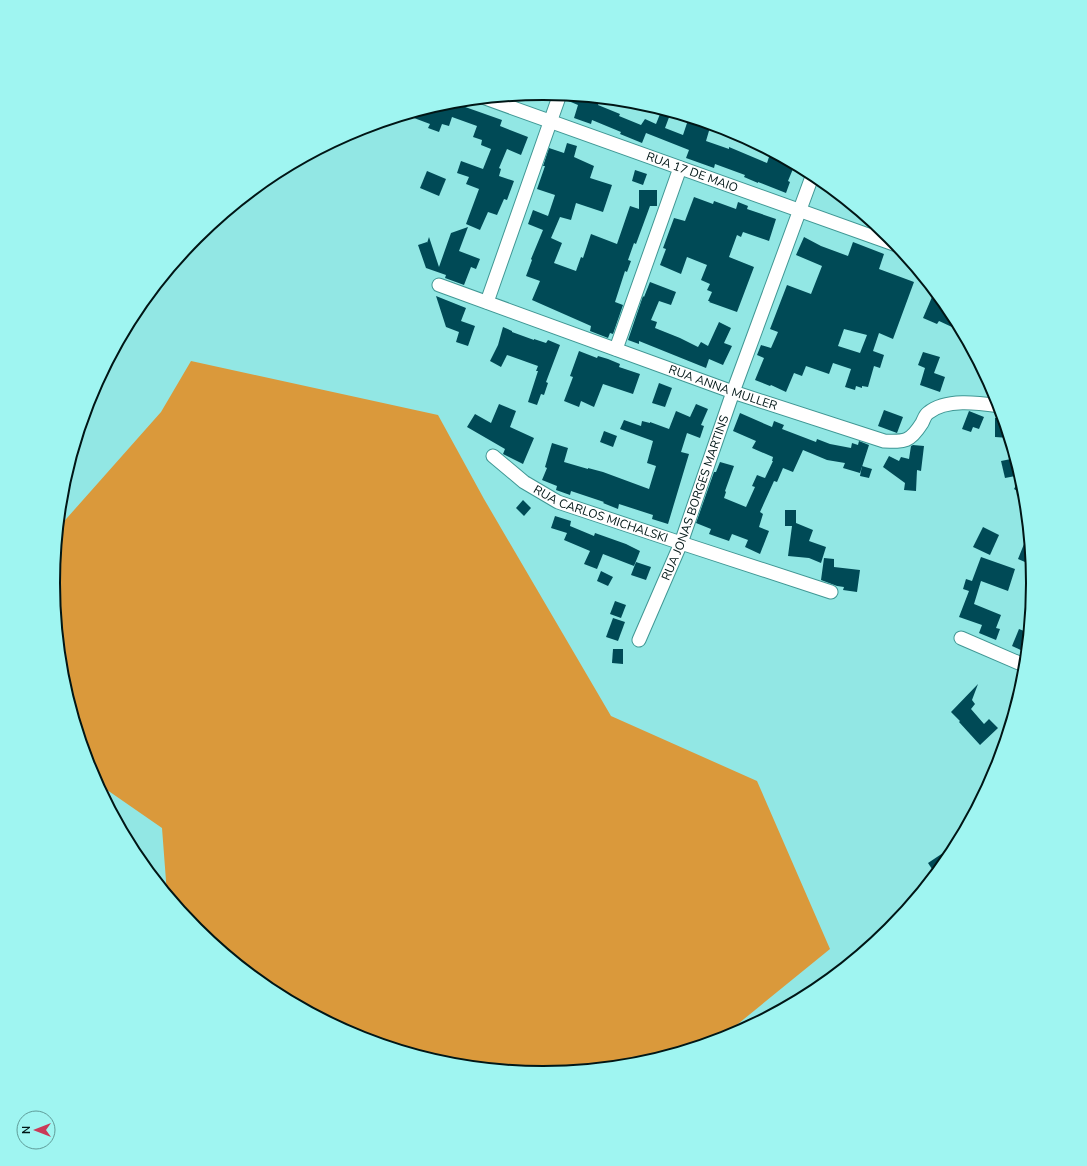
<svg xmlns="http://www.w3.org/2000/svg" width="1087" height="1166" font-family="'Nunito Sans',sans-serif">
<rect width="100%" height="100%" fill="#92e7e4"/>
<polygon fill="#da993b" points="191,361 438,415 484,499 611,716 757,781 830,949 717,1041 639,1064 543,1073 448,1064 356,1036 271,991 197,930 167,894 162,828 97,783 90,770 62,678 53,583 59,527 161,412"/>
<g fill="#004a56" fill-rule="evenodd">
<polygon points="568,95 601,98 598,105 620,114 619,116 641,125 645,119 656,124 662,109 671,112 665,128 683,135 689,117 711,124 706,141 729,149 729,147 767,163 771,151 795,164 788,181 790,182 786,193 758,182 758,183 744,177 745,175 715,164 714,168 686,158 689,150 646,133 642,143 620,134 621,132 592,120 591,124 574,118 578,105 566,100"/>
<polygon points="448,102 451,102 502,120 500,126 528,137 521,155 507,149 499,168 501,169 499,176 514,181 507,200 504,199 497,215 488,212 480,230 466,224 479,189 466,184 469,177 457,173 461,161 483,169 491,149 481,145 482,140 473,137 477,126 452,117 449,126 442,124 439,132 428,128 430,124 414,118 416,112"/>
<polygon points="567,143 577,146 574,157 594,166 590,178 612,185 603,212 576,203 571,220 560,217 551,238 562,243 554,263 576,271 581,257 583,258 591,234 617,244 630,206 639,209 639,190 657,190 657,206 650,206 636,244 634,243 628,260 631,261 627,272 625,271 615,302 623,305 613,334 610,333 608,338 590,331 591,326 532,300 540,281 526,276 532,260 531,259 543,230 528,224 533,210 548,216 555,195 537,189 545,166 543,166 549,148 564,153"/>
<polygon points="635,170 647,174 643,185 632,181"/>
<polygon points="427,171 446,179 439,196 420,188"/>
<polygon points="694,197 713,204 714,201 736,209 738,202 748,206 747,209 776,219 769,241 743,232 741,237 737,235 729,257 754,267 737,312 709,302 710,301 708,301 712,292 707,290 710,284 701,280 707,265 687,257 681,274 660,265 666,249 663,248 674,218 685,221"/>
<polygon points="468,227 459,251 480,259 476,269 471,267 464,285 445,278 446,275 426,268 418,245 427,242 427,243 429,237 439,267 451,233"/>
<path d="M 804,237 L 821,246 L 848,256 L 853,242 L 884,254 L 879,269 L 914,282 L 893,339 L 879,333 L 873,351 L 884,355 L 880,368 L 874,366 L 868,387 L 862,386 L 862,388 L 856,386 L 855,390 L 845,387 L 851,369 L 833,363 L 829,374 L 806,366 L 802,376 L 794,373 L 786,392 L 771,385 L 770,386 L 755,380 L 764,358 L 757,355 L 761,345 L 771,348 L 778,332 L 770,329 L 787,285 L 811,294 L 822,266 L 796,255 ZM 844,329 L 867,335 L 860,353 L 838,346 Z"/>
<polygon points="650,282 676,292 671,305 659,301 651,320 657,322 655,328 680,338 698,347 701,342 708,346 719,322 731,328 724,343 732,346 723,365 709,359 706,368 639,341 639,344 628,340 643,296 644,297"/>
<polygon points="935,290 946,304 944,308 951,310 956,319 952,327 939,321 937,324 923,318"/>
<polygon points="436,296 466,308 461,321 475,326 468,346 456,342 459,332 446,327"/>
<polygon points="503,327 512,331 512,332 534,340 534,339 546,343 548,340 560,345 546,382 548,383 544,395 541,394 537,405 528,402 538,371 536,371 538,366 507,355 501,367 490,361 498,345"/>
<polygon points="579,351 597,358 598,356 608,359 620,364 619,367 640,374 633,394 603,384 594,407 581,401 579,407 564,401 573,377 570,376"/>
<polygon points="923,352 940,357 934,373 945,377 940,392 920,385 925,368 918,365"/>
<polygon points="659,383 672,388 665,407 652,403"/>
<polygon points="499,404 516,411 510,427 534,438 523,464 503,454 505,449 467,427 475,414 491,423"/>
<polygon points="696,404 708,409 701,425 704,426 700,438 687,433 681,452 689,454 668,524 652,519 653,515 619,504 618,509 603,503 604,502 571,491 570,495 556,490 557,486 542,480 547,468 545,467 552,443 568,448 564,462 588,469 588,468 603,472 649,489 656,466 647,463 653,441 620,429 624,420 641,426 642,421 650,423 650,422 669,429 676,411 690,417"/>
<polygon points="884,410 903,417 897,433 878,426"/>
<polygon points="969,411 984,417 979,429 973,427 971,432 962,429"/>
<polygon points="740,413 772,427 774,421 784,425 782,429 816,442 817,439 830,444 851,448 852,443 858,445 859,441 869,445 860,473 843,468 845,463 827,460 803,450 793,472 783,468 777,482 774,481 760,512 763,514 759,527 769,531 760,554 745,547 748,540 732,534 729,541 709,534 711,529 696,523 714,472 716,472 720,462 734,466 725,491 726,492 724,498 746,507 755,487 752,486 757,475 765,478 773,461 772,461 773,457 752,448 756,441 733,431"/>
<polygon points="995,418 1004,418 1009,438 995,437"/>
<polygon points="604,431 617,436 613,447 600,442"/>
<polygon points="913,445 924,446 921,471 917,470 916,491 904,490 905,483 883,467 889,456 899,461 901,457 909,459 911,446"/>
<polygon points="1016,458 1021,475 1005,478 1001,461"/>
<polygon points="862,466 872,469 869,478 860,476"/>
<polygon points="1021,476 1025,488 1025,495 1014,489"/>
<polygon points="523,500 531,508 524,516 516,508"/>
<polygon points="785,510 796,510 796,523 813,530 809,541 826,547 821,563 809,558 788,556 792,526 785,526"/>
<polygon points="555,516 571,521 570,526 594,536 595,533 626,544 640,551 634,566 603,554 597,569 584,564 590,551 564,540 567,533 551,528"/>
<polygon points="983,527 999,535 990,555 973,547"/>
<polygon points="1024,544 1030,547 1032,565 1018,559"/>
<polygon points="981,557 1015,569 1008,591 981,581 974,604 1001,615 996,628 1000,629 996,640 979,633 982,625 959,617 969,591 963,589 966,579 972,581"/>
<polygon points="824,558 834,559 834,567 860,570 857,592 843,590 844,587 837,586 821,580"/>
<polygon points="636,562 651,567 646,580 631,575"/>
<polygon points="601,571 613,577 608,586 597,581"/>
<polygon points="615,601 626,605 621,618 610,614"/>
<polygon points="613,618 625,622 618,641 606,637"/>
<polygon points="1019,629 1029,633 1027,653 1012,646"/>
<polygon points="613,649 623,649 623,664 612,663"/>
<polygon points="978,684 972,700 975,704 971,709 984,724 989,719 998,728 980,745 959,722 960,721 951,712"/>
<polygon points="958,843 951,856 936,875 928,863"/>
</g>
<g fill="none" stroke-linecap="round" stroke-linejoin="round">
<defs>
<g id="minor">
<path id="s1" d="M 485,98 L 899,246"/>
<path id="s2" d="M 439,285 L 733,392 L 884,441 C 905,442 910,442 922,423 C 924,419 925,415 928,413 C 946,398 979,403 1000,406"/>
<polyline points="487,302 560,94"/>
<polyline points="616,349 680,168"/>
<path id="s3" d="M 493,456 L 524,482 L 558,502 L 681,543 L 831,592"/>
<polyline points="961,638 1026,666"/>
<path id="s4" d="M 639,640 L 681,543 L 733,392 L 813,174"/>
</g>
</defs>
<use href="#minor" stroke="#409794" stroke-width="15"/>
<use href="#minor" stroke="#fff" stroke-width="13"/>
</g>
<g text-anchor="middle" stroke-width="4" stroke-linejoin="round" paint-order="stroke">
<g font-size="12" fill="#001616" stroke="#9ff5f1">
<text dy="4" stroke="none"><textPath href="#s1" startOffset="220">RUA 17 DE MAIO</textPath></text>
<text dy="4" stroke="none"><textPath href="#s2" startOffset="302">RUA ANNA MULLER</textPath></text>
<text dy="4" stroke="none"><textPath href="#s4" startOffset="153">RUA JONAS BORGES MARTINS</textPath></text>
<text dy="4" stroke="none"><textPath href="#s3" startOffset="124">RUA CARLOS MICHALSKI</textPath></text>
</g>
</g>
<path d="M0 0H1087V1166H0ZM60 583a483 483 0 1 1 966 0a483 483 0 1 1-966 0Z" fill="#9ff5f1" fill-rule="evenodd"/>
<path fill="none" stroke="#001616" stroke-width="2" d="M60 583a483 483 0 1 1 966 0a483 483 0 1 1-966 0Z"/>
<g transform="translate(36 1130) rotate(270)"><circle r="19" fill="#9ff5f1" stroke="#5f9c99"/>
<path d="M0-3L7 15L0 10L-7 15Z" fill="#ca3a58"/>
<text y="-6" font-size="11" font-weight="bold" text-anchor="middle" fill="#001616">N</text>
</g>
</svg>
